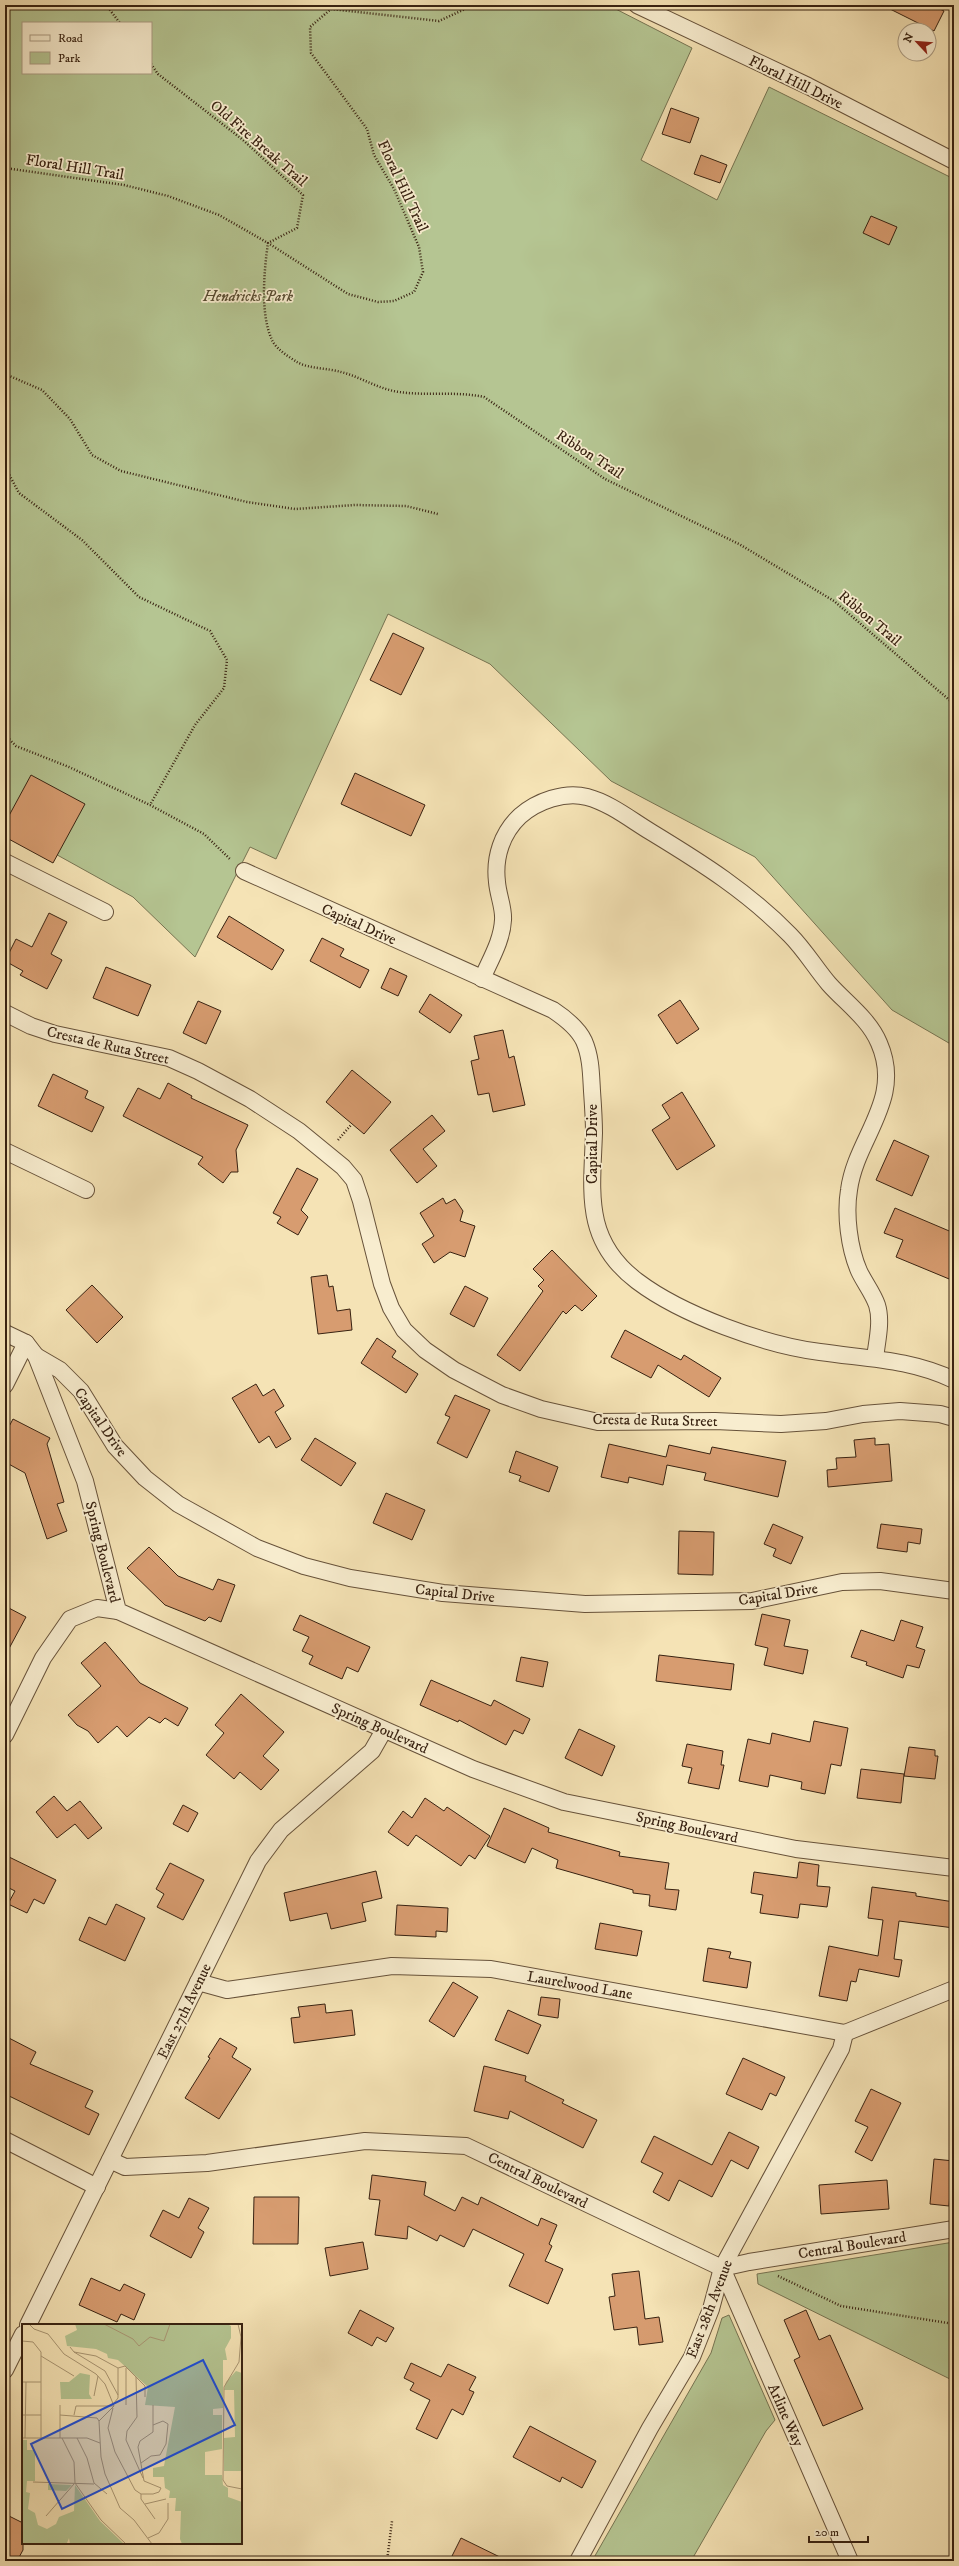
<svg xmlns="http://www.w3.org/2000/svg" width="959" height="2566" font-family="'IM FELL DW Pica',serif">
<rect width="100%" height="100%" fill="#f5e3b5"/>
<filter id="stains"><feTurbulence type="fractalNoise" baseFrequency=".005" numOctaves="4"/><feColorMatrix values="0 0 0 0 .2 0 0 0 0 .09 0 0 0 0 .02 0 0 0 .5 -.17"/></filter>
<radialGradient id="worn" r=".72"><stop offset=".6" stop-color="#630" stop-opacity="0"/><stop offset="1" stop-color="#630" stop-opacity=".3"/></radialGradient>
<g fill="#b5c592" stroke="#767452" fill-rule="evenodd">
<path d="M 5,5 L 608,5 L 692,48 L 641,160 L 717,200 L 769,87 L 954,179 L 954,1046 L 892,1010 L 755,857 L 611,781 L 490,664 L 388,614 L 276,859 L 250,847 L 195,957 L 133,897 L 5,826 ZM 23,23 L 151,23 L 151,73 L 23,73 Z"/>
<polygon points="954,2242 954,2381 758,2284 757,2274"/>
<polygon points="729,2315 775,2420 766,2431 691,2561 592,2561 711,2353 722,2318"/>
</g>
<g fill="#d79c70" stroke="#382211">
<polygon points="882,5 932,5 944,11 934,31"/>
<polygon points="671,108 699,118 690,143 662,134"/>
<polygon points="701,155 727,165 720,183 694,174"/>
<polygon points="871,216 897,227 889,245 863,233"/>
<polygon points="393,633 424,648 401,695 370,680"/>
<polygon points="355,773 425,805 411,836 341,804"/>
<polygon points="31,775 85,804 53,863 5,837 5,823"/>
<polygon points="49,913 67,922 51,954 62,960 47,989 20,975 23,971 5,961 16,939 32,947"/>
<polygon points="229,916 284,950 272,970 217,937"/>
<polygon points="322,938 344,949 340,956 369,970 360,988 310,961"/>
<polygon points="106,967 151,985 138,1016 93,998"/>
<polygon points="390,968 407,976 398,996 381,988"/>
<polygon points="430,994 462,1015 450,1033 419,1012"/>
<polygon points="680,1000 699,1029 677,1044 658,1015"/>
<polygon points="198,1001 221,1011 206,1044 183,1033"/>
<polygon points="503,1030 509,1058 514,1056 525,1105 493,1112 489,1093 478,1095 471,1061 479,1059 474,1036"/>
<polygon points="352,1070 391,1102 364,1134 326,1102"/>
<polygon points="53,1074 88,1091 85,1098 104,1107 92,1132 38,1106"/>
<polygon points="168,1083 192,1096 191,1098 248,1125 236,1150 238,1172 231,1172 223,1183 198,1164 203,1157 123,1116 138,1088 160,1099"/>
<polygon points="682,1092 715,1146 677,1170 652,1130 670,1118 662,1105"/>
<polygon points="432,1115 445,1131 423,1149 437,1166 417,1183 390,1150"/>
<polygon points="894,1140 929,1156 912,1196 876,1180"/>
<polygon points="297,1168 318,1179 301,1210 308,1217 298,1235 277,1223 281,1217 273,1213"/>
<polygon points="443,1198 446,1204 455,1199 463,1211 460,1221 475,1226 465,1257 450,1252 434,1263 422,1244 434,1236 420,1213"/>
<polygon points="895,1208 954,1233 954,1281 896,1257 903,1240 884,1233"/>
<polygon points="552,1250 597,1296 582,1311 575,1305 566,1314 563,1311 520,1371 497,1355 543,1291 538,1286 544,1280 533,1269"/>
<polygon points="327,1275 329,1287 333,1286 337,1311 350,1309 352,1330 318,1334 311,1277"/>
<polygon points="92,1285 123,1317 97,1343 66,1310"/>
<polygon points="465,1286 488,1298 474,1327 450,1314"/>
<polygon points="625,1330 681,1360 684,1355 721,1378 709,1397 658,1365 651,1378 611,1357"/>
<polygon points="377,1338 396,1351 392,1357 418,1374 406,1393 361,1363"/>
<polygon points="256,1384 263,1396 274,1389 284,1406 275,1412 291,1439 276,1448 269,1436 259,1443 232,1398"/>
<polygon points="455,1395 490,1410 467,1458 437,1443 450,1417 445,1415"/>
<polygon points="13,1419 50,1438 47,1444 64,1502 57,1504 67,1531 47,1539 25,1473 5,1462 5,1434"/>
<polygon points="315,1438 356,1463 341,1486 301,1460"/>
<polygon points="875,1438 875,1445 889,1444 892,1481 828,1487 827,1470 837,1469 836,1458 856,1457 854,1440"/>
<polygon points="609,1444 666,1457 669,1445 710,1454 712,1447 786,1461 778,1497 704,1480 706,1473 667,1465 663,1485 629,1477 628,1483 601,1477"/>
<polygon points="516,1451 558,1467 549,1492 519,1481 521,1476 509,1472"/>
<polygon points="386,1493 425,1510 412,1540 373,1523"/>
<polygon points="773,1524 803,1537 791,1564 773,1556 776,1549 764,1544"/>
<polygon points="881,1524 922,1529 920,1544 908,1542 907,1552 877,1548"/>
<polygon points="679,1531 714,1532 713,1575 678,1574"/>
<polygon points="149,1547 178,1576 213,1590 218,1579 235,1585 221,1622 209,1617 205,1621 165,1605 127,1568"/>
<polygon points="5,1606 26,1617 5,1656"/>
<polygon points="762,1614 790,1620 784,1646 808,1650 803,1674 764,1665 768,1648 755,1645"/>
<polygon points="300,1615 370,1647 358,1672 347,1667 342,1679 309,1664 313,1656 302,1651 309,1637 293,1630"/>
<polygon points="901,1620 923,1627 916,1647 925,1650 919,1668 907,1665 903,1678 866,1665 867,1662 851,1657 861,1630 894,1641"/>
<polygon points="105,1642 140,1683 188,1708 178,1726 165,1718 160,1723 149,1717 127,1737 117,1726 98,1743 88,1731 77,1725 68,1715 101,1686 81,1663"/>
<polygon points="659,1655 734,1664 731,1690 656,1681"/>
<polygon points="521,1657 548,1662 543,1687 516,1681"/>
<polygon points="431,1680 491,1706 494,1700 530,1719 523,1734 514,1730 506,1745 459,1720 458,1722 420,1705"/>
<polygon points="241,1694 284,1732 263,1756 279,1770 261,1790 240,1772 234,1779 206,1755 224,1733 215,1725"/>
<polygon points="814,1721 848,1728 841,1766 831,1764 825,1794 801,1789 802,1782 770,1775 768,1787 739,1781 748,1739 770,1744 772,1733 810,1742"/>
<polygon points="579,1729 615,1746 602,1776 565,1758"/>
<polygon points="687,1744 723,1751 721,1765 724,1765 719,1789 688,1783 692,1768 682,1766"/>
<polygon points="909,1747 935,1750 935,1756 938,1756 935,1779 904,1776"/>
<polygon points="861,1769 904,1774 901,1803 857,1798"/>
<polygon points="54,1796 67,1811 80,1801 102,1828 88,1839 75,1824 57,1838 36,1812"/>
<polygon points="425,1798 444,1811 447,1807 490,1836 475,1859 469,1855 461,1866 416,1835 408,1846 388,1832 403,1811 412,1818"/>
<polygon points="183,1805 198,1813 188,1832 173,1824"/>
<polygon points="504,1808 549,1828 548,1832 620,1852 619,1856 669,1863 665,1889 679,1890 676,1910 649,1906 650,1895 633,1893 633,1890 556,1868 558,1860 532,1848 525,1863 487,1846"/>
<polygon points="5,1855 56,1880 44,1904 34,1899 27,1913 8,1904 15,1891 5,1886"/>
<polygon points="799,1862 819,1865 817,1886 830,1887 827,1907 800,1904 798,1918 760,1913 763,1895 751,1893 754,1872 797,1878"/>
<polygon points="170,1863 204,1880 183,1920 157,1907 164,1894 156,1889"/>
<polygon points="376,1871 382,1898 362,1903 366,1921 331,1929 327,1913 290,1921 284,1893"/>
<polygon points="872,1887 916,1893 916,1896 954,1902 954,1928 899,1921 894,1959 902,1960 899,1977 859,1969 856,1982 851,1981 847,2001 819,1996 829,1946 878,1956 883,1920 868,1918"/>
<polygon points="116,1904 145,1918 125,1961 79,1940 89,1917 106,1925"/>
<polygon points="397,1905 448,1908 447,1932 436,1931 436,1937 395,1935"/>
<polygon points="600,1923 642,1931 637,1956 595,1949"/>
<polygon points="708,1948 731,1952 729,1958 751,1962 747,1988 703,1981"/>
<polygon points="453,1982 478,1997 454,2037 429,2021"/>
<polygon points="541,1997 560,1999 558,2018 538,2015"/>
<polygon points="325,2004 326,2013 352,2010 355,2035 294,2043 291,2018 300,2017 298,2007"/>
<polygon points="508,2010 541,2025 528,2054 495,2040"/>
<polygon points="5,2036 36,2052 30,2064 93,2091 85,2107 99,2114 89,2135 5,2094"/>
<polygon points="220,2038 237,2048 232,2057 251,2069 219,2119 185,2098 210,2058 208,2057"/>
<polygon points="743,2058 785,2077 776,2096 770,2093 762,2110 726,2094"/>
<polygon points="484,2066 526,2076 525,2081 564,2100 562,2103 597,2120 583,2148 510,2111 508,2119 474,2111"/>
<polygon points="871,2089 901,2103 872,2161 855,2152 868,2127 855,2121"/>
<polygon points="729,2132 759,2147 748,2169 731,2160 712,2197 679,2180 669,2201 653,2192 663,2173 641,2162 654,2136 712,2165"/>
<polygon points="934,2159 954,2161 954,2192 950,2192 949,2206 930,2204"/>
<polygon points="372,2175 426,2182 424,2195 455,2211 462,2197 478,2205 481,2197 538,2226 541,2218 557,2225 549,2244 552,2246 545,2261 563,2269 548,2304 509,2286 524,2254 473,2229 464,2247 440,2235 437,2241 408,2226 407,2239 375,2235 380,2200 369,2199"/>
<polygon points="887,2180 889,2209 821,2214 819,2185"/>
<polygon points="254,2197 299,2197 298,2244 253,2244"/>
<polygon points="189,2198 209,2208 198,2228 204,2232 191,2258 150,2236 163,2210 179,2218"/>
<polygon points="363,2242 368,2269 330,2276 325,2248"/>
<polygon points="639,2271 645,2319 659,2317 663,2342 639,2345 637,2327 614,2330 609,2297 615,2296 612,2274"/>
<polygon points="91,2278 120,2291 124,2284 145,2294 134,2320 121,2314 117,2322 79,2305"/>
<polygon points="360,2310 394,2328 386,2342 377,2337 372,2346 348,2333"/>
<polygon points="806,2310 819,2340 830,2335 863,2409 823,2426 794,2360 800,2357 784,2320"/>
<polygon points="411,2363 441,2377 448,2364 476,2377 469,2390 474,2392 463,2415 452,2409 437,2439 416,2429 430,2400 410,2390 414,2383 404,2378"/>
<polygon points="530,2426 596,2461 582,2488 562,2477 560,2482 513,2457"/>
<polygon points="5,2514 23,2523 23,2550 17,2561 5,2555"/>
<polygon points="461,2538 508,2561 463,2561 452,2556"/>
</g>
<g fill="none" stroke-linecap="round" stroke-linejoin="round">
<defs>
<g id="minor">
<polyline points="637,5 808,86 954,161"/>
<polyline points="5,862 105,912"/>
<path d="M 244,871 L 553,1010 C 565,1018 578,1028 584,1041 C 591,1057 591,1074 592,1091 C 593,1105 594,1119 594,1133 C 592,1192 583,1240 637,1281 C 682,1315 765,1345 820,1352 C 868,1359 910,1359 954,1380"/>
<path d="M 482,979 C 490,960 502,941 503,920 C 504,908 498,895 497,882 C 494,857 502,833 520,816 C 537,801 565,791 587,797 C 610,803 631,820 651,832 C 702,863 748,892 790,935 C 805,950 816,969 829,984 C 846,1003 869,1019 879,1043 C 904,1100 856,1137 849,1190 C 845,1214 849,1248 859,1271 C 864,1282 873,1293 877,1305 C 882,1321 877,1341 875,1358"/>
<polyline points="5,1013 31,1026 55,1034 169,1058 198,1071 250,1099 299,1131 343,1167 354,1180 361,1201 382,1284 391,1308 404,1330 425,1350 454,1370 502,1395 541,1409 598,1422 715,1421 781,1424 826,1421 863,1414 900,1411 940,1414 954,1418"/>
<polyline points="5,1151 86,1190"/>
<polyline points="5,1333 26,1343 36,1356 85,1481 118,1611 473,1769 564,1802 796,1849 954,1868"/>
<polyline points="36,1356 60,1370 81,1391 115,1446 145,1478 178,1504 257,1548 304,1566 350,1578 443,1593 585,1604 752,1601 842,1582 880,1581 954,1591"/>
<polyline points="5,1385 26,1343"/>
<polyline points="5,1735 43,1658 70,1619 97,1608 118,1611"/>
<polyline points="198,1982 227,1990 392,1966 491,1969 845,2033 954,1989"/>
<polyline points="5,2140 97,2187"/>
<polyline points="110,2160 125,2167 207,2163 365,2141 466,2146 722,2268 749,2262 954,2229"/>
<polyline points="722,2268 850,2561"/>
<polyline points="28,2325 258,1861 281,1830 372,1751 384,1730"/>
<polyline points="5,2370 23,2334"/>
<polyline points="578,2561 650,2428 692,2357 711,2309 722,2268 841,2049 845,2033"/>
</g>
</defs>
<use href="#minor" stroke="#67523a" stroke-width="18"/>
<g stroke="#382211" stroke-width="2.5" stroke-dasharray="1 2" stroke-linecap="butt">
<polyline points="106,5 120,23"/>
<path d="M 151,64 L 158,74 L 243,140 L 303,195 L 297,228 L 268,243 C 264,271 260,314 272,340 C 276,349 289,357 297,362 C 309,369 328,368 341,372 C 361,377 378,389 399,392 C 427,396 456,391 484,397 L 605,479 L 739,544 L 834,601 L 954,704"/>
<polyline points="5,168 124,185 168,196 219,215 268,243 348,294 378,302 394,301 414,292 423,272 419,247 394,189 374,155 367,129 311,53 310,27 331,9 439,21 465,9 464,5"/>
<polyline points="5,374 42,390 70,419 92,455 121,471 247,502 295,509 355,505 406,506 438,514"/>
<polyline points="5,467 19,493 82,540 139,597 210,631 227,660 224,688 195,725 150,805"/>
<polyline points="5,735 16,746 69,767 150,805 204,834 231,860"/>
<polyline points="338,1140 351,1125"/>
<polyline points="778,2276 841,2306 954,2324"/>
<polyline points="387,2561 392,2521"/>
</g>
<use href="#minor" stroke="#f8edcf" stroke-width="16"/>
</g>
<g text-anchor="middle" stroke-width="3.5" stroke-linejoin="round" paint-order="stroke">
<g font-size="15" fill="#382211" stroke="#f8edcf">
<text transform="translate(796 82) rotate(26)" y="5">Floral Hill Drive</text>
<text transform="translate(259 143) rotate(41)" y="5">Old Fire Break Trail</text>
<text transform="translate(75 167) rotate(9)" y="5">Floral Hill Trail</text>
<text transform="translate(403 186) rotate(65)" y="5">Floral Hill Trail</text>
<text transform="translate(590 454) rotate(33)" y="5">Ribbon Trail</text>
<text transform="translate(870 618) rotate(40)" y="5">Ribbon Trail</text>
<text transform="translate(359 924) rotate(24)" y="5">Capital Drive</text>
<text transform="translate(108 1045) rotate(13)" y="5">Cresta de Ruta Street</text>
<text transform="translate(592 1144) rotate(-90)" y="5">Capital Drive</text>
<text transform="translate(655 1420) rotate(1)" y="5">Cresta de Ruta Street</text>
<text transform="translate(101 1422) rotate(55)" y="5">Capital Drive</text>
<text transform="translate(103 1552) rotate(76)" y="5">Spring Boulevard</text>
<text transform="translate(455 1593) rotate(6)" y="5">Capital Drive</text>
<text transform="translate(778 1594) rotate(-9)" y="5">Capital Drive</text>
<text transform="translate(380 1728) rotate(24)" y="5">Spring Boulevard</text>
<text transform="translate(687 1827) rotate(12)" y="5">Spring Boulevard</text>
<text transform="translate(580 1985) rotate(10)" y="5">Laurelwood Lane</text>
<text transform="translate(184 2011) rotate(-64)" y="5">East 27th Avenue</text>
<text transform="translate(538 2180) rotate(26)" y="5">Central Boulevard</text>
<text transform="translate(852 2245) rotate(-9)" y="5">Central Boulevard</text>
<text transform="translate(709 2309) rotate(-69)" y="5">East 28th Avenue</text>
<text transform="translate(786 2415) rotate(66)" y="5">Arline Way</text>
</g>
<g font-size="15" font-style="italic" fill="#574b31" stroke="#f8edcf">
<text x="248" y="301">Hendricks Park</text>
</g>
</g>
<g transform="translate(22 2324)">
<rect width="220" height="220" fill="#f5e3b5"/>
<path d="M 53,0 L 205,0 L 209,2 L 209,14 L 203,25 L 205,36 L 201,36 L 201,84 L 191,85 L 191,91 L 200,91 L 200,125 L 183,128 L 183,151 L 200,151 L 201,161 L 206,164 L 206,173 L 220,178 L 220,220 L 160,220 L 158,215 L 159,187 L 153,187 L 154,174 L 147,174 L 148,167 L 143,164 L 142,153 L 131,153 L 131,144 L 142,142 L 153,83 L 123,81 L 126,63 L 96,36 L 86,34 L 85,30 L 74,25 L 45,22 L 43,12 L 55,6 ZM 214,47 L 220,49 L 220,147 L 202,147 L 202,114 L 213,113 L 212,66 L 202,66 L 204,58 ZM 58,49 L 68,51 L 67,70 L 70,75 L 39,75 L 38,58 L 47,58 ZM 0,116 L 5,116 L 5,126 L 13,126 L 13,157 L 5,157 L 4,168 L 8,169 L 6,185 L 13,189 L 16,201 L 25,205 L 34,200 L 37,193 L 52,187 L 53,161 L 78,197 L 102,220 L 48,220 L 47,214 L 45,219 L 0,220 ZM 26,160 L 49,161 L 50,161 L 44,167 L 26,166 Z" fill="#b5c592"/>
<path fill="none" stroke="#a99673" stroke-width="1" d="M 7,0 L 12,5 L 26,10 L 42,30 L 74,50 L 83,60 L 92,82 L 77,97 L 79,133 L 83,150 L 98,184 L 112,196 L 130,220M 82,0 L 111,15 L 117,22 L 128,13 L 142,17 L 148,0M 216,0 L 219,13 L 217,38 L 202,63 L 201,156 L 205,162 L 220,165M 0,17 L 11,18 L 19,28 L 19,114M 48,23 L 52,28 L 74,32 L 96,44M 52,28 L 83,47 L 96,71M 19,32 L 52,52M 96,44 L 103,42 L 123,62 L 123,73M 104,44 L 104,81M 114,53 L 115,93 L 105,107 L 104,116 L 121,154M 0,58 L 19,58M 72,72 L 76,52M 92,79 L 96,74 L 96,44M 91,84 L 86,104 L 93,128 L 113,166 L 119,170 L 131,170 L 137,168 L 139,164 L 122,157 L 116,123 L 118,117 L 131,108 L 131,81M 0,91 L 19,91M 38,91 L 75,94 L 77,97M 52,91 L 54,82 L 92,82M 0,114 L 65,114 L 78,119M 3,114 L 4,58M 38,114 L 38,81M 40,114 L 52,138 L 53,159 L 79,196 L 104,220M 55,114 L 65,134 L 72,159 L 85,170M 119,139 L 129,132 L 138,131 L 144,120 L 146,100 L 141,97 L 131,101M 11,158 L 72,160M 119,170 L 119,175 L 133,195M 123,180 L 144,175M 24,192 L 52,160M 126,214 L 137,209 L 146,195 L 146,179"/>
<path fill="#1d4ed8" fill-opacity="0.15" stroke="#1d4ed8" stroke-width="2" d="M 181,36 L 213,101 L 40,185 L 9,120 Z"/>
<rect width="220" height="220" fill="none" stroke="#382211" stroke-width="2"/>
</g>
<rect width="959" height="2566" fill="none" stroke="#f5e3b5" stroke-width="20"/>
<rect x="6" y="6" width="947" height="2554" fill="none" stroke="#382211" stroke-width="2"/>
<rect x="10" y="10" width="939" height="2546" fill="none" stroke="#382211"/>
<rect x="22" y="22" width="130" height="52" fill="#f8edcf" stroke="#ab9c83"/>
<rect x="30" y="35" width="20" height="6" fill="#f8edcf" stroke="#ab9c83"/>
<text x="58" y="42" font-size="12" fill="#382211">Road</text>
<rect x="30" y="52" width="20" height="12" fill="#b5c592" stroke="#ab9c83"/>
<text x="58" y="62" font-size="12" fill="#382211">Park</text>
<g transform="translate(917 42) rotate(296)"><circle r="19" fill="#f8edcf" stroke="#ab9c83"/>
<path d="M0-3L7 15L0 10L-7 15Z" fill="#8f2418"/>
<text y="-6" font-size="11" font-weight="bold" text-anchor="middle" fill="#382211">N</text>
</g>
<path d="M809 2536v6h59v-6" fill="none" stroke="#382211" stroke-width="2"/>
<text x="815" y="2536" font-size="12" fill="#382211" stroke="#f8edcf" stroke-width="3" paint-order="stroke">20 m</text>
<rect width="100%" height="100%" filter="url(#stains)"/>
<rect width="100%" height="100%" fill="url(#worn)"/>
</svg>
